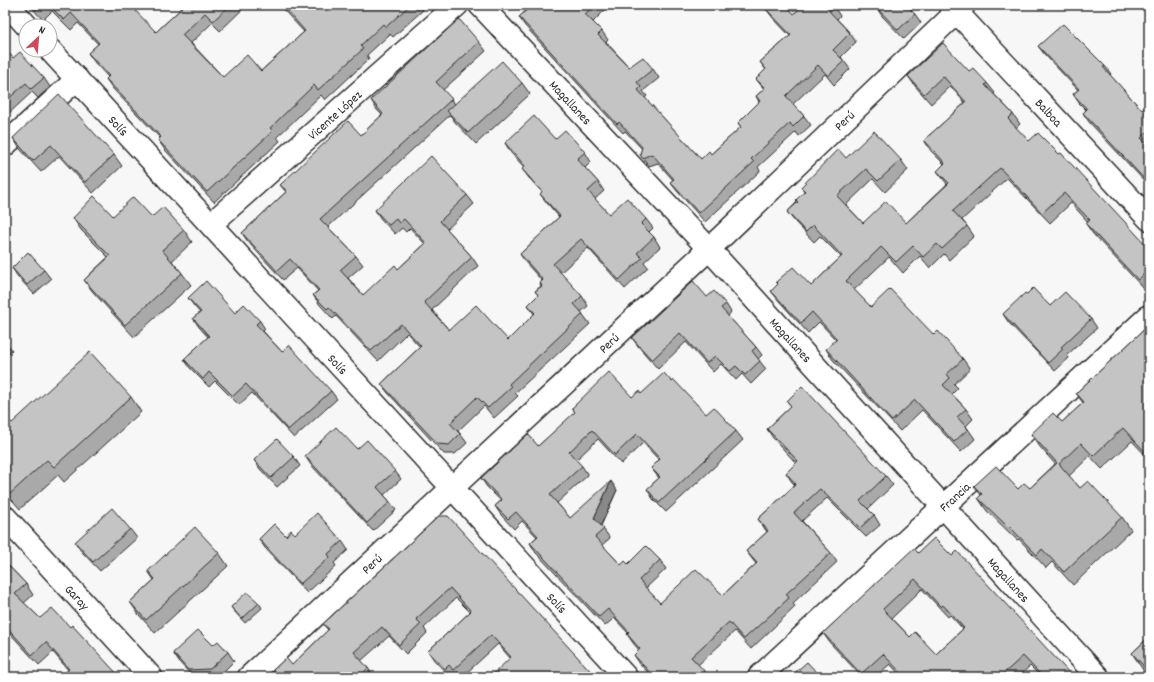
<svg xmlns="http://www.w3.org/2000/svg" width="1154" height="682" font-family="Dekko,sans-serif">
<rect width="100%" height="100%" fill="#f7f7f7"/>
<filter id="ink" filterUnits="userSpaceOnUse"><feTurbulence type="fractalNoise" baseFrequency=".025" numOctaves="2"/><feDisplacementMap in="SourceGraphic" scale="8" xChannelSelector="R" yChannelSelector="G"/><feConvolveMatrix kernelMatrix="1 2 1 2 8 2 1 2 1" color-interpolation-filters="sRGB"/></filter>
<g filter="url(#ink)">
<g fill="none" stroke-linecap="round" stroke-linejoin="round">
<defs>
<g id="minor">
<polyline points="8,5 27,26"/>
<path id="s1" d="M 480,5 L 709,249 L 1098,677"/>
<path id="s2" d="M 950,5 L 1149,219"/>
<path id="s3" d="M 50,50 L 626,677"/>
<polyline points="5,145 77,79"/>
<path id="s4" d="M 211,224 L 457,5"/>
<path id="s5" d="M 5,517 L 151,677"/>
<path id="s6" d="M 249,677 L 709,249 L 964,5"/>
<path id="s7" d="M 759,677 L 1149,316"/>
</g>
</defs>
<use href="#minor" stroke="#2b2b2b" stroke-width="25"/>
<use href="#minor" stroke="#fff" stroke-width="22"/>
</g>
<g fill="#a9a9a9" stroke="#2b2b2b" fill-rule="evenodd">
<polygon points="29,5 100,5 121,7 156,32 185,5 247,5 220,31 212,23 191,43 223,77 261,71 304,32 279,5 424,5 421,7 423,10 393,37 390,34 367,55 369,59 325,100 321,95 277,137 280,141 214,202 165,150 158,140 160,138 113,89 106,79 108,77 95,63 88,53 98,44 78,23 71,30 52,11 43,20"/>
<polygon points="532,5 608,5 609,6 593,22 602,31 608,40 606,42 629,67 653,69 659,78 643,91 647,96 645,98 701,159 711,154 741,127 738,123 759,102 756,96 764,89 756,79 766,70 760,62 790,36 773,18 766,9 794,14 834,7 840,16 837,19 850,33 856,42 841,57 850,69 834,85 825,74 793,104 804,116 811,125 799,136 796,132 758,167 760,171 705,222 677,191 670,182 673,180 658,163 649,166 640,154 642,149 625,131 623,133 525,26 519,17"/>
<polygon points="876,7 915,14 921,23 904,39 882,16"/>
<polygon points="479,42 486,51 443,90 455,104 522,83 530,94 476,144 455,122 450,115 328,227 356,256 363,265 348,278 363,295 398,269 425,244 410,228 406,232 402,228 395,234 381,219 375,210 467,195 474,204 447,229 472,257 478,266 432,310 449,330 508,340 534,314 528,305 538,295 535,291 541,286 540,283 542,281 526,263 520,254 559,217 547,203 540,194 542,192 529,178 522,169 524,167 511,153 505,143 555,139 585,152 591,162 585,168 598,182 604,191 595,199 609,214 646,219 653,228 649,232 654,237 660,247 644,262 648,267 625,289 588,248 560,273 582,296 588,306 581,312 590,324 515,393 518,396 494,418 484,406 458,431 467,443 455,454 444,454 388,393 381,384 420,347 407,333 378,361 336,316 333,319 320,305 313,295 318,291 297,268 283,280 248,242 242,233 286,192 280,185 361,135 382,115 377,110 371,100"/>
<polygon points="1038,46 1105,66 1111,74 1110,75 1142,110 1149,104 1149,186 1089,122 1083,113 1086,110 1079,103 1073,94 1078,90 1045,55"/>
<polygon points="5,49 13,58 44,78 50,87 38,98 32,92 5,117"/>
<polygon points="969,71 987,83 995,93 994,94 1013,114 1020,124 1016,128 1029,141 1149,248 1149,286 1145,290 1093,234 1086,224 1088,222 1071,203 1050,223 1007,178 962,220 967,226 974,236 949,260 944,254 930,268 920,256 903,273 889,257 854,290 871,307 934,335 963,359 970,369 954,384 958,388 952,394 966,409 973,419 966,426 975,439 961,452 922,410 900,431 833,360 826,349 836,340 819,322 808,333 779,301 771,291 778,284 776,282 811,286 841,257 820,236 814,242 795,222 787,212 797,202 804,192 801,187 846,158 901,160 908,170 885,192 873,179 846,205 863,223 906,223 947,184 937,171 944,164 931,151 924,140 965,103 950,86 931,104 915,86 908,76"/>
<polygon points="13,138 114,155 122,166 93,193 59,156 41,172 20,149"/>
<polygon points="113,216 152,217 184,230 192,242 172,261 182,273 191,285 134,337 93,292 84,280 108,257 81,230 73,218"/>
<polygon points="12,268 44,270 51,279 34,294 18,277"/>
<polygon points="1027,294 1050,306 1091,319 1097,328 1067,355 1069,358 1055,371 1009,323 1003,314"/>
<polygon points="707,297 726,304 731,312 728,316 756,347 762,355 758,359 766,369 751,384 742,374 736,380 721,364 713,372 686,342 658,369 638,346 632,338"/>
<polygon points="188,298 260,321 265,329 263,331 282,352 331,391 337,399 294,438 252,393 239,405 215,381 209,387 190,368 184,359 208,337 199,327 193,318 200,313 194,306"/>
<polygon points="1149,325 1149,459 1132,441 1102,469 1090,456 1069,476 1080,488 1122,517 1131,530 1073,585 1052,562 1046,568 1019,539 1017,540 987,511 978,498 981,495 974,486 1018,489 1030,488 1055,464 1040,447 1031,434 1062,422 1083,403 1076,393"/>
<polygon points="5,341 12,350 5,357"/>
<polygon points="672,382 706,414 736,431 743,440 666,512 653,499 647,489 659,478 651,468 659,460 643,443 621,464 598,439 576,460 582,466 588,475 557,503 570,518 617,490 601,526 610,538 602,545 621,565 628,564 660,560 666,569 646,588 660,603 723,595 756,564 746,551 767,532 758,519 795,485 792,482 786,473 796,463 773,438 767,429 791,406 787,401 886,476 893,485 868,509 874,515 880,525 866,537 827,498 802,521 831,553 837,562 793,603 795,607 751,649 735,631 698,665 710,677 652,677 640,664 634,655 639,650 633,643 627,634 628,633 614,618 605,626 536,553 530,543 537,537 522,521 514,529 501,515 495,506 501,501 487,487 481,478 538,446 575,413 572,408 632,397"/>
<polygon points="131,397 141,412 64,482 58,475 20,509 5,492 5,416 12,423"/>
<polygon points="357,449 395,471 401,479 384,495 390,502 396,510 373,531 311,465 305,456"/>
<polygon points="294,457 300,466 277,487 260,469 254,460"/>
<polygon points="439,516 596,677 510,658 498,644 462,677 458,677 455,674 452,677 450,677 434,660 428,651 470,612 456,598 424,628 427,633 406,654 389,636 361,661 368,668 374,677 278,677 273,670 292,665 328,630 323,624"/>
<polygon points="130,529 137,538 100,571 81,551 75,542"/>
<polygon points="295,534 342,541 348,550 334,563 336,566 307,593 265,548 259,539 286,536"/>
<polygon points="219,553 228,566 155,633 139,615 130,602 154,580 148,571"/>
<path d="M 918,553 L 952,556 L 1073,677 L 1041,677 L 1030,666 L 1018,677 L 902,677 L 890,664 L 875,677 L 862,677 L 830,643 L 823,633 ZM 922,589 L 948,617 L 950,615 L 963,629 L 936,654 L 910,637 L 892,618 Z"/>
<polygon points="5,562 26,584 33,595 24,603 40,618 70,627 120,677 68,670 53,652 39,665 5,628"/>
<polygon points="259,603 262,608 245,623 234,611 231,607"/>
<polygon points="1149,637 1149,676 1143,670 1132,653"/>
<polygon points="213,645 228,652 234,661 218,677 193,677 179,662 173,653"/>
</g>
<polygon fill="#898989" stroke="#2b2b2b" points="611,481 617,490 600,527 594,518"/>
<g fill="#c4c4c4" stroke="#2b2b2b" fill-rule="evenodd">
<polygon points="31,5 41,5 36,10"/>
<polygon points="49,5 119,5 121,7 124,5 130,5 156,32 185,5 230,5 213,21 205,13 182,35 223,77 247,55 261,71 305,31 282,5 410,5 386,27 383,24 360,46 363,49 318,90 314,85 270,128 273,131 207,192 158,140 161,137 106,79 109,76 88,53 99,43 71,13 64,20"/>
<polygon points="532,5 595,5 585,14 602,31 598,35 629,67 643,57 653,69 637,82 641,87 638,90 701,159 709,151 711,154 741,127 738,123 760,101 756,96 765,88 756,79 766,69 760,62 791,35 766,9 771,5 786,5 794,14 803,5 831,5 834,7 829,11 850,33 833,50 844,61 828,76 818,65 786,96 804,116 793,127 790,123 751,159 754,162 699,213 670,182 674,179 652,154 642,158 640,154 642,147 619,122 617,124 519,17"/>
<polygon points="879,5 906,5 915,14 898,30 876,7"/>
<polygon points="459,19 479,42 436,82 452,99 320,219 356,256 340,270 363,295 395,265 398,269 426,243 404,219 399,223 396,219 389,225 375,210 431,156 467,195 440,221 472,257 424,302 449,330 476,305 508,340 535,313 528,305 538,295 535,291 542,286 540,283 543,280 520,254 560,216 540,194 542,192 522,169 525,166 505,143 534,116 555,139 565,130 585,152 577,159 598,182 588,191 609,214 627,198 646,219 641,224 654,237 637,253 642,258 619,280 581,239 553,264 582,296 574,304 583,314 509,384 511,387 488,408 477,397 450,423 460,434 449,445 438,444 381,384 421,346 401,324 371,351 329,307 327,309 313,295 319,290 290,259 277,271 242,233 287,191 280,185 348,121 361,135 383,114 371,100"/>
<polygon points="1063,24 1105,66 1103,67 1142,110 1149,104 1149,131 1141,138 1149,146 1149,184 1083,113 1087,109 1073,94 1079,89 1038,46"/>
<polygon points="1149,25 1149,31 1146,28"/>
<polygon points="943,43 969,71 973,68 987,83 985,85 1013,114 1008,119 1029,141 1038,133 1059,154 1061,153 1149,248 1149,269 1138,280 1086,224 1090,220 1064,193 1042,213 1000,168 953,211 967,226 942,249 937,244 923,257 913,246 896,262 881,247 846,281 871,307 890,289 934,335 938,331 963,359 947,374 950,378 943,385 966,409 957,417 968,429 954,442 915,400 892,421 826,349 837,339 812,312 801,323 771,291 778,284 776,282 793,267 811,286 842,256 813,225 806,232 787,212 798,202 796,200 805,191 801,187 838,149 846,158 874,131 901,160 878,181 866,169 837,196 863,223 886,201 906,223 949,183 937,171 945,163 924,140 966,102 943,76 924,94 908,76"/>
<polygon points="5,49 13,58 20,52 44,78 31,89 26,83 5,102"/>
<polygon points="502,61 522,83 468,133 447,111"/>
<polygon points="59,94 114,155 85,182 51,145 33,161 13,138"/>
<polygon points="94,196 113,216 133,197 152,217 163,207 184,230 162,250 182,273 125,325 84,280 110,256 73,218"/>
<polygon points="28,252 44,270 27,285 12,268"/>
<polygon points="206,281 235,313 244,304 260,321 256,324 282,352 289,345 331,391 288,430 246,384 233,396 209,372 203,379 184,359 209,336 193,318 201,312 188,298"/>
<polygon points="693,281 707,297 714,291 726,304 721,308 756,347 752,351 760,361 745,375 736,366 730,371 715,356 707,363 680,333 652,360 632,338"/>
<polygon points="1033,288 1050,306 1065,292 1091,319 1061,347 1063,349 1048,363 1003,314 1025,293 1027,294"/>
<polygon points="1149,325 1149,456 1123,428 1093,456 1081,443 1059,464 1080,488 1088,481 1122,517 1064,572 1042,549 1037,555 1009,526 1008,527 978,498 982,494 974,486 996,466 1018,489 1024,483 1030,488 1057,463 1031,434 1053,413 1062,422 1084,402 1076,393"/>
<polygon points="90,352 131,397 54,467 47,460 10,494 5,488 5,416 12,423"/>
<polygon points="609,372 632,397 639,391 641,394 664,373 672,382 674,380 706,414 714,407 736,431 659,503 647,489 660,477 651,468 660,459 637,434 615,455 592,430 569,452 582,466 550,495 570,518 611,481 594,518 604,529 595,537 621,565 625,561 628,564 646,546 660,560 639,580 660,603 696,569 723,595 757,563 746,551 768,531 758,519 796,484 786,473 798,461 767,429 791,406 787,401 802,386 886,476 860,501 874,515 860,528 820,489 794,513 831,553 786,594 789,598 744,639 729,622 691,657 710,677 654,677 634,655 640,649 627,634 629,632 608,609 599,617 530,543 538,536 516,512 508,519 495,506 502,500 481,478 528,434 538,446 575,412 572,408"/>
<polygon points="336,427 357,449 367,440 395,471 377,487 390,502 367,523 305,456"/>
<polygon points="277,439 294,457 271,478 254,460"/>
<polygon points="112,508 130,529 93,562 75,542"/>
<polygon points="317,513 342,541 328,554 330,557 300,584 259,539 274,524 286,536 291,530 295,534"/>
<polygon points="439,516 448,516 596,677 490,677 511,657 491,635 453,670 449,665 445,669 428,651 471,611 450,588 416,619 421,624 399,645 382,627 354,652 368,668 359,677 279,677 273,670 286,658 292,665 329,629 323,624"/>
<polygon points="195,527 219,553 146,620 130,602 155,579 148,571"/>
<path d="M 934,538 L 952,556 L 957,551 L 1073,677 L 1043,677 L 1023,656 L 1000,677 L 905,677 L 883,654 L 861,674 L 823,633 L 914,548 L 918,553 ZM 915,579 L 941,607 L 943,605 L 964,628 L 936,654 L 915,632 L 910,637 L 883,609 Z"/>
<polygon points="5,562 26,584 15,594 40,618 52,608 70,627 72,625 120,677 60,677 69,669 46,642 32,655 5,625"/>
<polygon points="1149,589 1149,596 1145,592"/>
<polygon points="247,592 259,603 242,619 231,607"/>
<polygon points="198,630 213,645 218,641 228,652 210,669 188,670 173,653"/>
<polygon points="1149,637 1149,672 1132,653"/>
<polygon points="807,662 821,677 790,677"/>
</g>
</g>
<g text-anchor="middle" stroke-width="3" stroke-linejoin="round" paint-order="stroke">
<g font-size="13" fill="#2b2b2b" stroke="#fff">
<text dy="5" stroke="none"><textPath href="#s1" startOffset="133">Magallanes</textPath></text>
<text dy="5" stroke="none"><textPath href="#s2" startOffset="146">Balboa</textPath></text>
<text dy="5" stroke="none"><textPath href="#s4" startOffset="165">Vicente López</textPath></text>
<text dy="5" stroke="none"><textPath href="#s6" startOffset="815">Perú</textPath></text>
<text dy="5" stroke="none"><textPath href="#s3" startOffset="102">Solís</textPath></text>
<text dy="5" stroke="none"><textPath href="#s1" startOffset="457">Magallanes</textPath></text>
<text dy="5" stroke="none"><textPath href="#s6" startOffset="491">Perú</textPath></text>
<text dy="5" stroke="none"><textPath href="#s3" startOffset="426">Solís</textPath></text>
<text dy="5" stroke="none"><textPath href="#s7" startOffset="266">Francia</textPath></text>
<text dy="5" stroke="none"><textPath href="#s6" startOffset="167">Perú</textPath></text>
<text dy="5" stroke="none"><textPath href="#s1" startOffset="781">Magallanes</textPath></text>
<text dy="5" stroke="none"><textPath href="#s5" startOffset="108">Garay</textPath></text>
<text dy="5" stroke="none"><textPath href="#s3" startOffset="750">Solís</textPath></text>
</g>
</g>
<rect width="1154" height="682" fill="none" stroke="#fff" stroke-width="20"/>
<rect x="10" y="10" width="1134" height="662" fill="none" stroke="#2b2b2b" stroke-width="1.5" filter="url(#ink)"/>
<g transform="translate(38 38) rotate(26)"><circle r="19" fill="#ffffff" stroke="#aaaaaa"/>
<path d="M0-3L7 15L0 10L-7 15Z" fill="#d1495b"/>
<text y="-6" font-size="11" font-weight="bold" text-anchor="middle" fill="#2b2b2b">N</text>
</g>
</svg>
